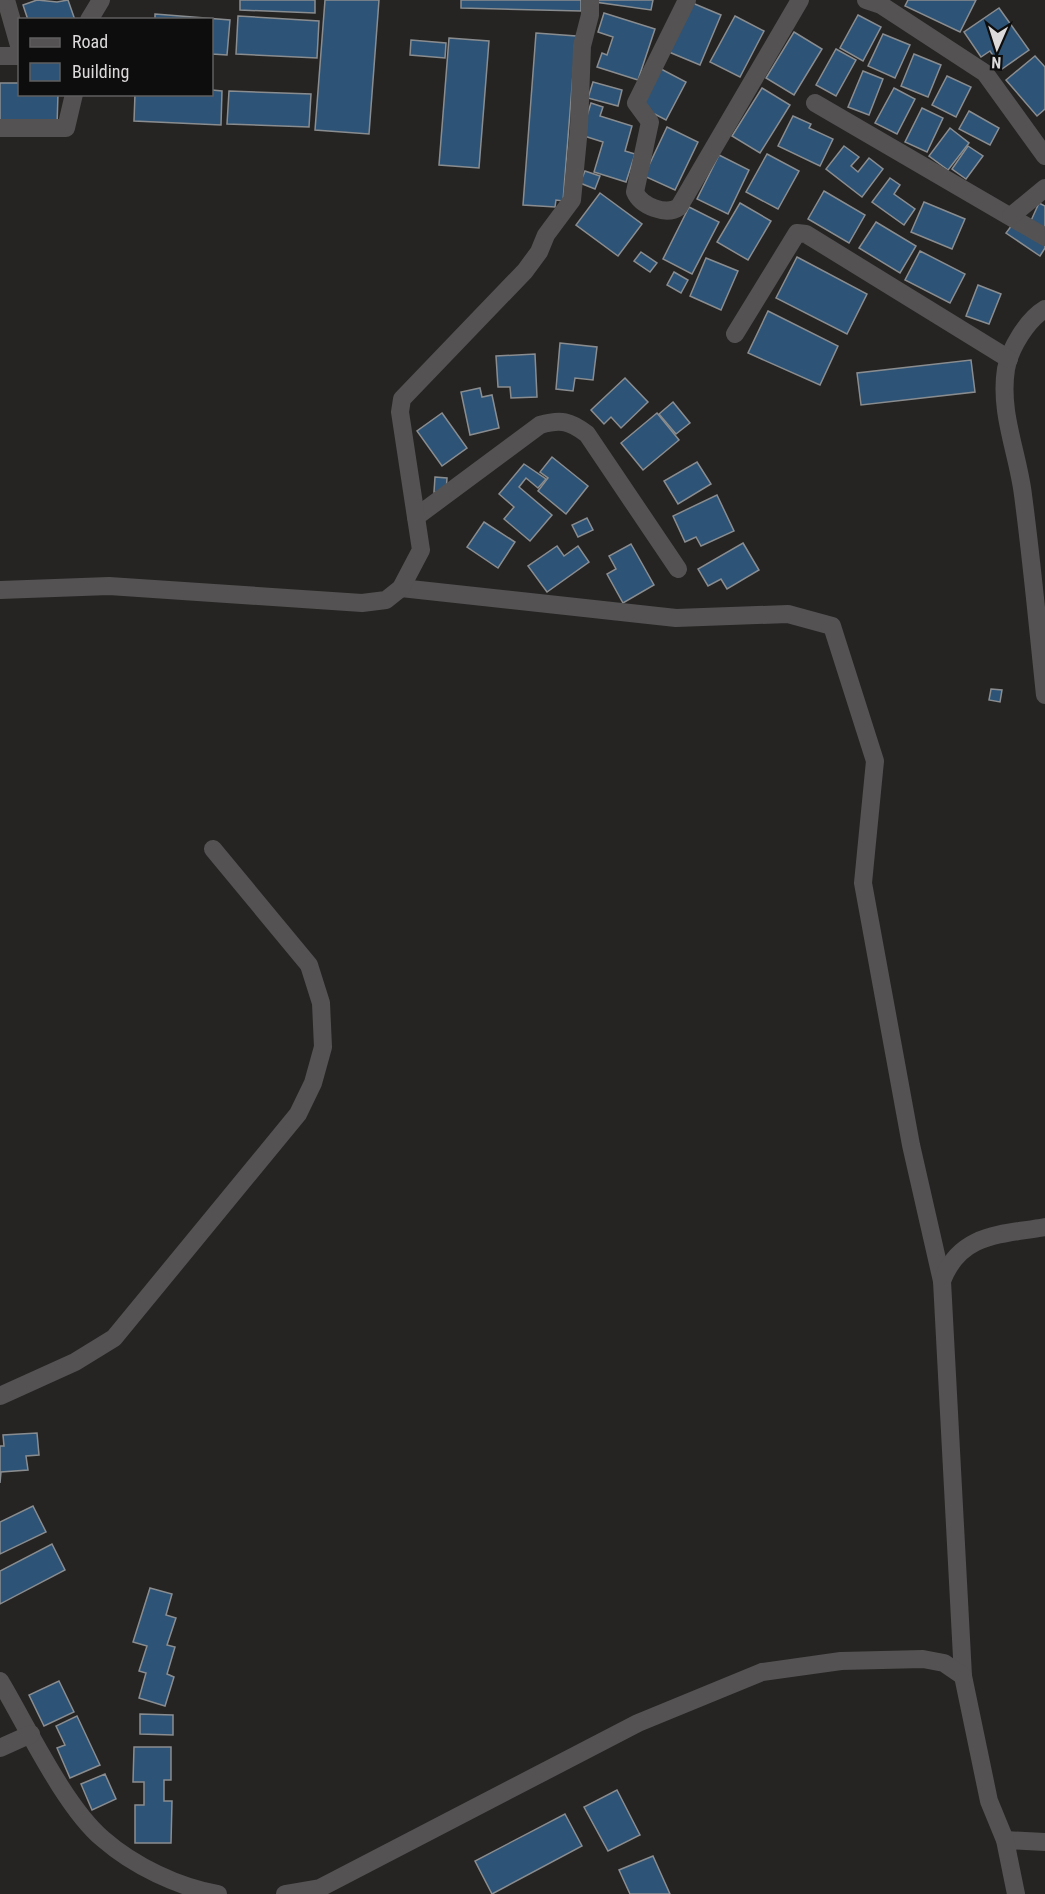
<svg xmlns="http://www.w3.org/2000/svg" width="1045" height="1894" font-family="'Roboto Condensed',sans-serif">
<rect width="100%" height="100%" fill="#262323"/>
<g fill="#2d5376" stroke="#8a8d8f" stroke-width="1.5">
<polygon points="37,0 57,2 68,0 75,20 28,20 23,5"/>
<polygon points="240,0 315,0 315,13 240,10"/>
<polygon points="325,0 379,0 369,134 315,130"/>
<polygon points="461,0 581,0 581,11 461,8"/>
<polygon points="595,0 653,0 651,10 595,2"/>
<polygon points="908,0 976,0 960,32 905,6"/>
<polygon points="690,2 721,15 700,65 669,52"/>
<polygon points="999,8 1029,50 1002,69 990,51 981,57 964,32"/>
<polygon points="604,13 655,29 638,80 597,67 602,53 607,55 613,37 598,32"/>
<polygon points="155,14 230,20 227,55 212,54 212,20 155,20"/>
<polygon points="858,15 881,27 863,61 840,48"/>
<polygon points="238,16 319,21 317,58 236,54"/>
<polygon points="735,16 764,31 740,77 710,62"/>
<polygon points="794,32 822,49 794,95 766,78"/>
<polygon points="536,33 576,36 563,201 556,200 555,207 523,205"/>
<polygon points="883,34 910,45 895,78 868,66"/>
<polygon points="449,38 489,41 479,168 439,165"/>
<polygon points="411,40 446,43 445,58 410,55"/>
<polygon points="836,49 856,60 836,96 816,85"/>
<polygon points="914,54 941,65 928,97 901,86"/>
<polygon points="1035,56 1045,67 1045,109 1037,116 1006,80"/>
<polygon points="661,69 686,82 666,120 641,107"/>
<polygon points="863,71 883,79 869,115 848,107"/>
<polygon points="947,76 971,87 956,117 932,105"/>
<polygon points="593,82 622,90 618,106 588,98"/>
<polygon points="0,83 20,83 20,94 58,94 57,126 0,123"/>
<polygon points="762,88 790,105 760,153 732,136"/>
<polygon points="894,88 915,99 897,134 875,123"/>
<polygon points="212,90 222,91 221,125 134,121 135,94 212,94"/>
<polygon points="229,91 311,94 309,127 227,124"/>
<polygon points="591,103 603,107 600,116 632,126 625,151 635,154 626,182 594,172 603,142 581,135"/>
<polygon points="922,108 943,118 927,152 905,142"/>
<polygon points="969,111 999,128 990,145 959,129"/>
<polygon points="793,116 811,124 809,128 833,139 820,166 778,146"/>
<polygon points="667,127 698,142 675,190 644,176"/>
<polygon points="950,128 969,143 948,170 929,156"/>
<polygon points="844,146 859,157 851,166 858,172 869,158 883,169 862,197 826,169"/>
<polygon points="968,146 983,156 966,179 952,169"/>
<polygon points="767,154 799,171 778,209 746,192"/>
<polygon points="719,155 749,170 728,214 697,199"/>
<polygon points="585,171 600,176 595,189 580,183"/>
<polygon points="890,178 900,185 894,194 915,209 904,225 872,202"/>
<polygon points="824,191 865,215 849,243 808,219"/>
<polygon points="600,193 642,224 618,256 576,225"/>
<polygon points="924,202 965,219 952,249 911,232"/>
<polygon points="740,203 771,221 748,260 717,242"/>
<polygon points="1039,203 1045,206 1045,232 1029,225"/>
<polygon points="689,207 719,222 692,274 663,259"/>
<polygon points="1015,221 1045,241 1045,248 1040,256 1006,233"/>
<polygon points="876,222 916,246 900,273 859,248"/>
<polygon points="920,251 965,274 950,303 905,280"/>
<polygon points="641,252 657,263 650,272 634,261"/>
<polygon points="797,257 867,294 847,334 776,298"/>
<polygon points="706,258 738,271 721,310 690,296"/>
<polygon points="674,272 688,280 681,293 667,285"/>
<polygon points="978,285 1001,294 989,324 966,316"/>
<polygon points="768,311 838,346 820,385 748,353"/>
<polygon points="560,343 597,347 593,380 575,378 573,391 556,389"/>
<polygon points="535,354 537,397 511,398 510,387 498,387 496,356"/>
<polygon points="971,360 975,392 861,405 857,373"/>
<polygon points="625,378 648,402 621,428 611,417 604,424 591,410"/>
<polygon points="480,388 482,397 492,395 499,428 470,435 461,392"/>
<polygon points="673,402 690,423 676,434 659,414"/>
<polygon points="442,413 467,448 442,466 417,431"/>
<polygon points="657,413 679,440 643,470 621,443"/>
<polygon points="552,457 588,486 566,514 538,491 548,478 540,472"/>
<polygon points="697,462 711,484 678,504 664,481"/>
<polygon points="524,464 546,479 538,488 526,478 519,487 552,515 530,541 504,519 514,507 499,494"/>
<polygon points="435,477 447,478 446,493 434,492"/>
<polygon points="717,495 734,531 701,546 696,537 685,542 673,516"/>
<polygon points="587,518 593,530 578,537 572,525"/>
<polygon points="484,522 515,542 498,568 467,547"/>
<polygon points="743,543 759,570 727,589 721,579 708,586 698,569"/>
<polygon points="631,544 654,585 623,603 607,574 616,569 609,556"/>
<polygon points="557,546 564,556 578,546 589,562 547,592 528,566"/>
<polygon points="991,689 1002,690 1000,702 989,700"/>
<polygon points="37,1433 39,1455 26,1456 28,1470 1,1472 0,1483 0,1446 4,1446 3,1435"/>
<polygon points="33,1506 46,1532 0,1554 0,1522"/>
<polygon points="52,1544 65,1570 0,1604 0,1571"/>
<polygon points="150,1588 172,1594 166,1615 176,1618 167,1645 175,1647 167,1674 174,1677 165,1706 139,1698 146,1673 139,1671 147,1646 133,1642"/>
<polygon points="59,1681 74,1712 44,1726 29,1695"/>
<polygon points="140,1714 173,1715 173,1735 140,1734"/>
<polygon points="77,1716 100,1765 70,1778 57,1748 65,1745 56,1726"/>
<polygon points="134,1747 171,1747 171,1780 164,1780 164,1801 172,1801 171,1843 135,1843 135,1805 144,1805 144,1782 133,1782"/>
<polygon points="105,1774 116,1799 92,1810 81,1784"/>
<polygon points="617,1790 640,1835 608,1851 584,1807"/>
<polygon points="565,1814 582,1846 492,1894 475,1861"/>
<polygon points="653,1856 670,1894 630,1894 619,1870"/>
</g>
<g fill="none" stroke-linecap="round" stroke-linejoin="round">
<g stroke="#545252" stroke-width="18">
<polyline points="6,0 20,49"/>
<path d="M 687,0 L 636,103 L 650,122 L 635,192 C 641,206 666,216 679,207 L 800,0"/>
<polyline points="866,0 881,5 985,73 1045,156"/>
<polyline points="89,20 101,0"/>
<polyline points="0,56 20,56"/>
<polyline points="815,103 1045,237"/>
<polyline points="0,128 66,128 74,94"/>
<polyline points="1011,216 1045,188"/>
<path d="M 1045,309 C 1027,320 1010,348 1006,369 C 999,413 1018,453 1023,495 C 1032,562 1038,629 1045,695"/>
<polyline points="735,334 797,233 806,234 1009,359"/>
<path d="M 416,517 L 540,425 C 561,419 570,421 587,434 L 678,569"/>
<polyline points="401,588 676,618 788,614 832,626 875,761 863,883 911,1145 942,1281"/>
<polyline points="0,590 109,586 362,603 386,600 401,588 421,550 400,412 402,399 525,271 539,252 546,235 572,200 579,128 582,46 590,15 590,0"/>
<polyline points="0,1396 75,1362 114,1338 298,1114 313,1083 323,1047 321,1003 309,965 213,849"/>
<path d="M 963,1676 L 942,1281 C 960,1233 1000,1235 1045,1227"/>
<path d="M 0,1681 C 27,1726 64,1806 103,1839 C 134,1866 178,1887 218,1894"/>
<polyline points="0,1748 31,1734"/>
<polyline points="1005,1840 1045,1842"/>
<polyline points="285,1894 320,1888 638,1723 762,1672 841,1661 923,1659 944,1663 963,1676 989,1801 1005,1840 1016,1894"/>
</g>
</g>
<rect x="18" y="18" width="195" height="78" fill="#0e0d0d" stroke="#605f5f" stroke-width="1.5"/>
<rect x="30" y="38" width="30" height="9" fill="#545252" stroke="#605f5f" stroke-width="1.5"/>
<text x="72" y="48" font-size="18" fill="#dcdada">Road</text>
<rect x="30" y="63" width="30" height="18" fill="#2d5376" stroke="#605f5f" stroke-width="1.5"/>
<text x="72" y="78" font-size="18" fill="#dcdada">Building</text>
<g transform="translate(997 48) rotate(183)" stroke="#0e0d0d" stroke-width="4.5" paint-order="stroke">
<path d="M0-4.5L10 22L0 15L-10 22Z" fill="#dcdada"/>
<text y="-9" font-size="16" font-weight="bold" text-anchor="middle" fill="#dcdada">N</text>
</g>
</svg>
